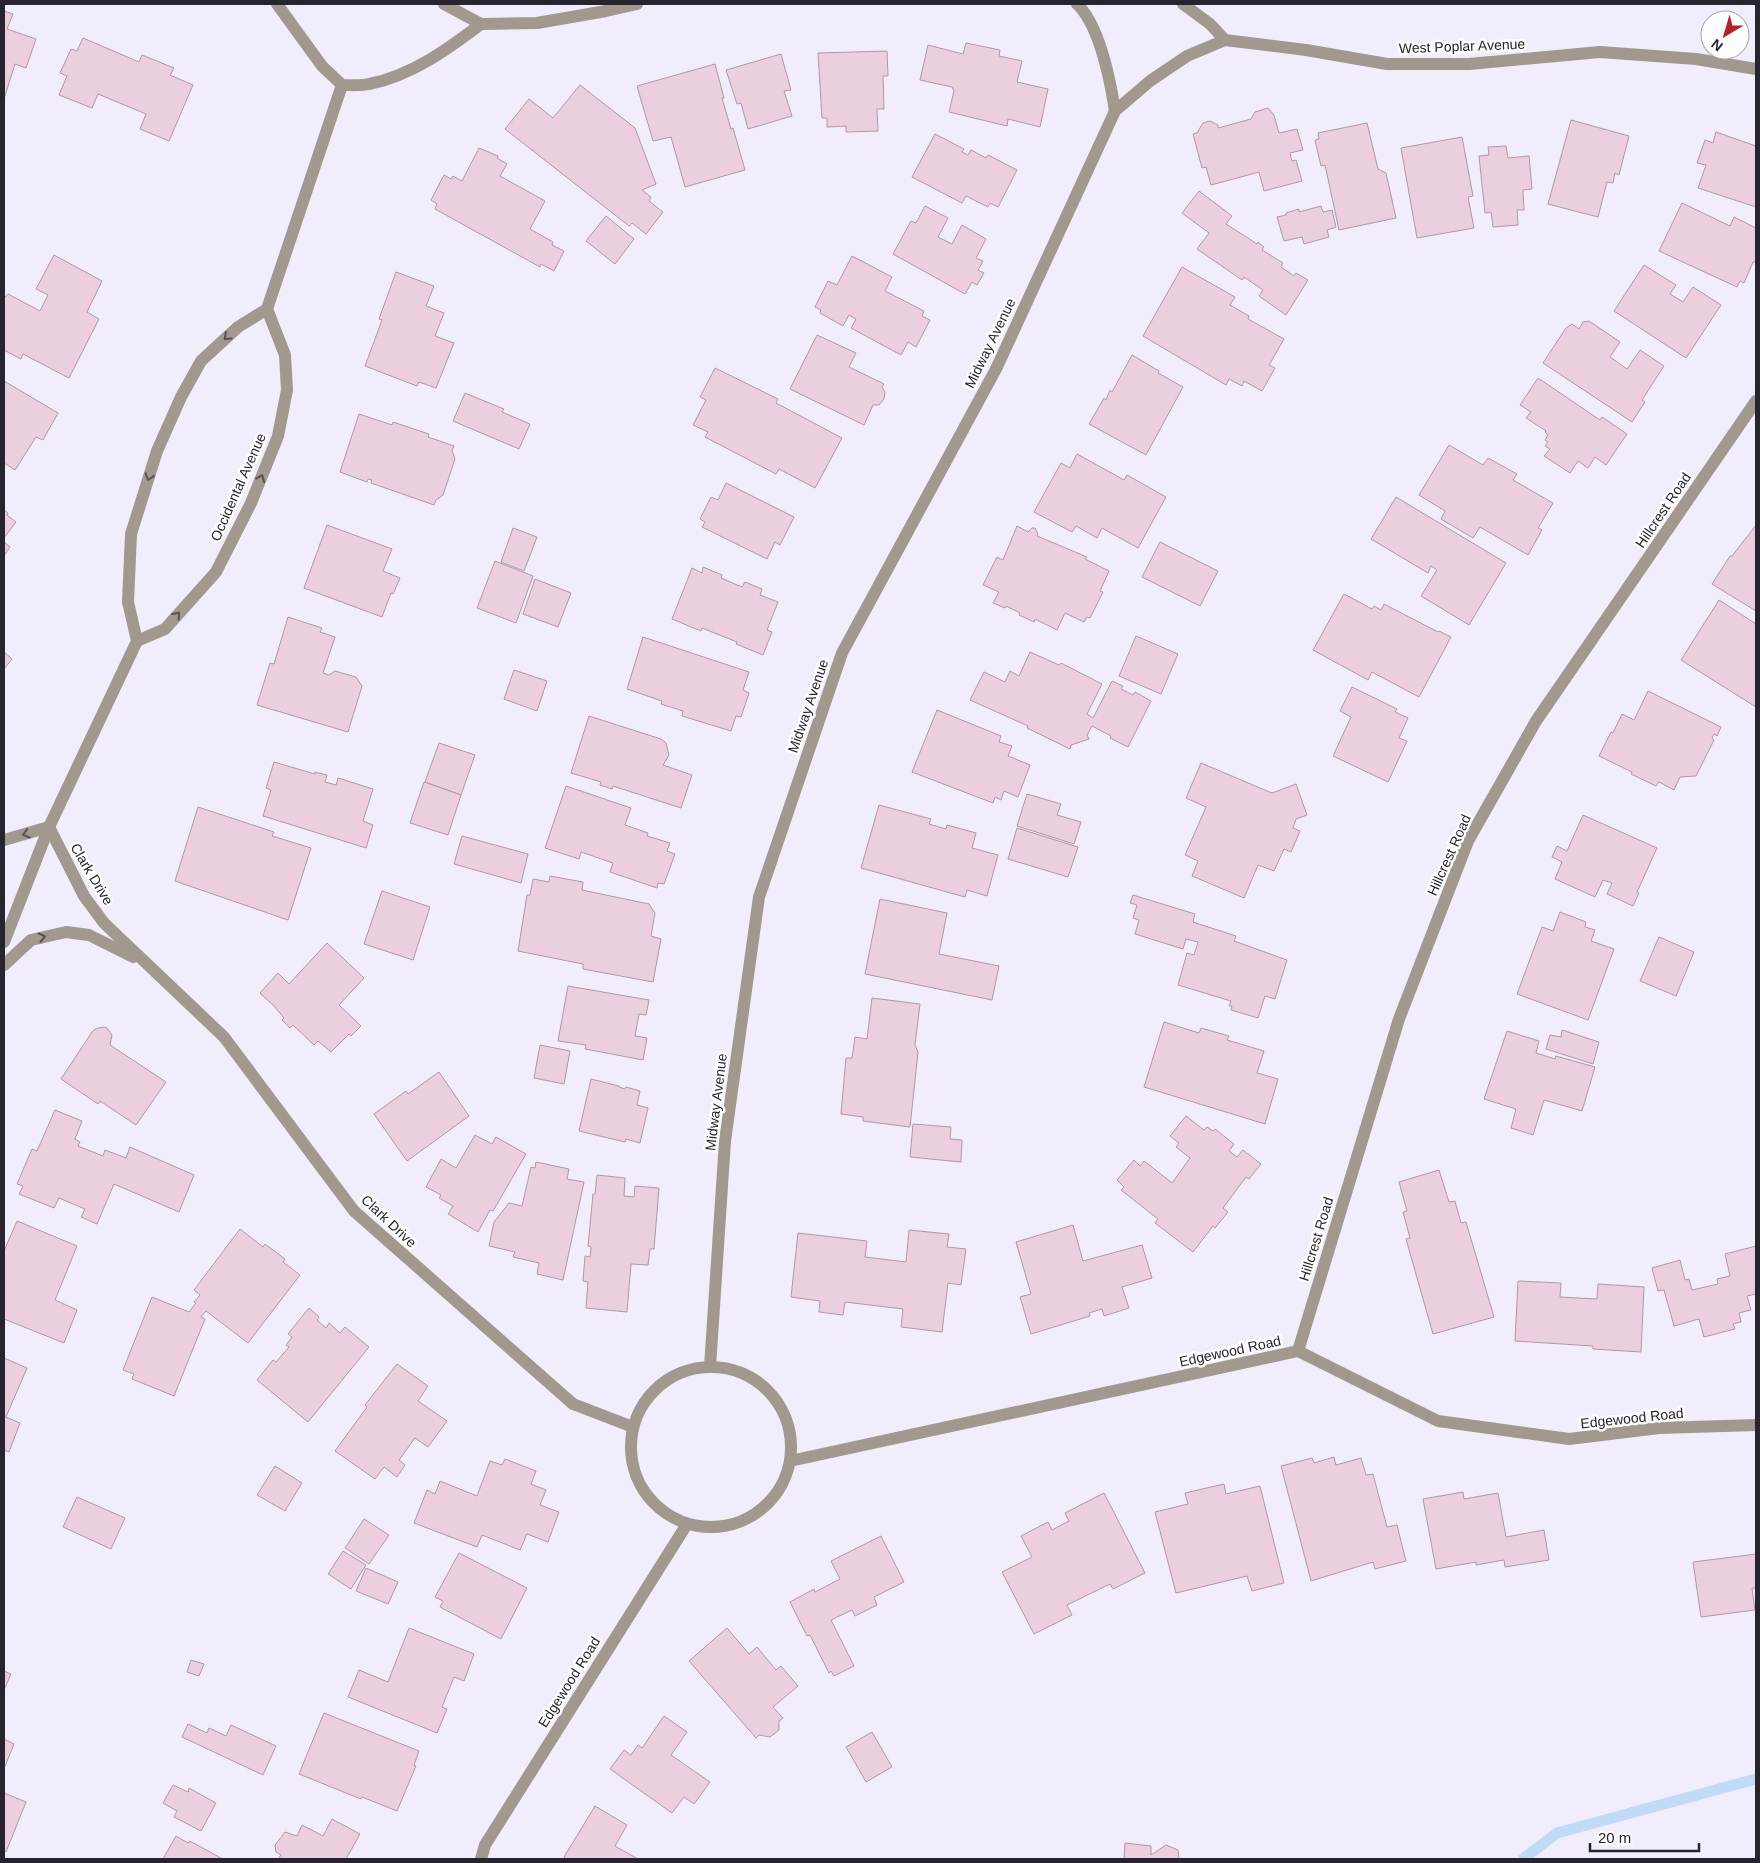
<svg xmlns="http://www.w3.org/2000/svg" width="1760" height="1863" font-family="Helvetica,sans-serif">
<rect width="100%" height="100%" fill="#f1edfd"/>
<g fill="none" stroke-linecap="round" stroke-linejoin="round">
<polyline stroke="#c1dbf7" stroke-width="11" points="1523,1859 1557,1833 1756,1779"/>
</g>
<g fill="#eccfdf" stroke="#b297a6">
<polygon points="4,11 13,14 7,29 36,39 26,68 15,64 4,99"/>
<polygon points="83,38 139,62 142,55 174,68 170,75 193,85 169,141 140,129 146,114 98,94 92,108 59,95 67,76 60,73 71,49 77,51"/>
<polygon points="966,43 1000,50 999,56 1022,61 1017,82 1048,89 1040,127 1008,119 1007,126 949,112 954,91 952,87 920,80 928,45 963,54"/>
<polygon points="887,51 888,76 883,76 884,109 877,109 878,131 846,132 846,126 827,127 827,118 822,118 818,53"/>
<polygon points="781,54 791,90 784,91 792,116 748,129 741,103 737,104 726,70"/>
<polygon points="715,64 724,98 722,98 731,129 733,128 745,170 685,187 671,137 653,141 637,86"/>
<polygon points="580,85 635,128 656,184 642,190 651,197 649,201 663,212 646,234 632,223 629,226 505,129 529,99 553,118"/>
<polygon points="1268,108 1274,115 1279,133 1297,129 1303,150 1290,153 1292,161 1296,160 1302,181 1264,191 1259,172 1211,185 1206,167 1202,168 1193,134 1197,133 1203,123 1210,121 1218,125 1218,128 1251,119 1255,112"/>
<polygon points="1571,120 1629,136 1619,175 1615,173 1613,183 1607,182 1598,217 1548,204"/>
<polygon points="1367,123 1378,169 1386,173 1396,218 1339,230 1325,165 1321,166 1315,140 1319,139 1318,133"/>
<polygon points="1716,132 1756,146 1756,207 1698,188 1706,165 1697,163 1705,140 1713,143"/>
<polygon points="935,134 964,149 962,152 968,155 971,150 986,158 988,155 1017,170 998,207 990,203 988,207 966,196 962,203 912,177"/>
<polygon points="1462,137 1473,196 1468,197 1474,228 1417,238 1401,148"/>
<polygon points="1506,146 1508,158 1529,156 1532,189 1523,190 1524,210 1517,210 1518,225 1493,227 1491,212 1485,213 1479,156 1489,155 1488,147"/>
<polygon points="479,148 498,156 497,158 507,164 500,176 545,201 530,229 553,242 552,245 564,251 554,271 541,264 540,267 435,209 437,204 431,200 444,175 451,179 453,176 462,181"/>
<polygon points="1199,191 1232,216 1226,224 1257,244 1258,242 1264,247 1262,250 1283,263 1281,267 1294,276 1296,273 1308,280 1286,315 1259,296 1263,290 1244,277 1242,280 1197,249 1209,233 1182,213"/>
<polygon points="1682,203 1730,226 1734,217 1756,228 1756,262 1753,262 1744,283 1740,281 1737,287 1659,251"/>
<polygon points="925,206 948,218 938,237 952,244 962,225 986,239 976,258 983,261 978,270 984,273 977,285 972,282 965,294 893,254 911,221 916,223"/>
<polygon points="1321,206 1323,212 1332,210 1336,227 1327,230 1329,237 1304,244 1302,237 1284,241 1277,217 1286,215 1286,213 1299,209 1299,212"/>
<polygon points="606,216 634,239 615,264 586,241"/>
<polygon points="54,255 102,281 87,312 99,319 69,378 23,354 21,359 4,350 4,298 8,294 40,311 48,295 36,289"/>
<polygon points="852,256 892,277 885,291 924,311 922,316 930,320 916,347 908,342 901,355 851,328 856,319 849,315 843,326 820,313 821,310 815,307 828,281 837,285"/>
<polygon points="1644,265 1676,285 1670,294 1683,302 1693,287 1721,305 1686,358 1614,311"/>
<polygon points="1182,267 1235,297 1230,305 1249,316 1248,319 1284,339 1269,365 1275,368 1262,391 1244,381 1242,386 1229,379 1226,385 1143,336"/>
<polygon points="396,272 434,286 426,306 444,313 435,336 454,343 436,388 419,382 417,386 365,366 382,320 379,319"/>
<polygon points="1589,321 1620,342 1610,357 1627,369 1640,350 1664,366 1642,400 1645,402 1632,422 1543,363 1566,328 1572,324 1579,329 1583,322"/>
<polygon points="817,335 856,353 849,367 884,384 882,387 885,392 884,399 879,405 873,405 864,425 790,389"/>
<polygon points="1132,355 1159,371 1158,373 1183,387 1146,455 1089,424 1104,398 1106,400 1110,390 1112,392"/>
<polygon points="715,368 778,399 776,403 842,438 815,488 779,469 776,474 705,437 708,432 693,425 706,400 700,397"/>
<polygon points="1538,378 1600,420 1602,417 1627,434 1606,465 1595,457 1588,468 1578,461 1570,473 1544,456 1550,449 1545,446 1548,442 1545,440 1548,435 1545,432 1546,431 1526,418 1531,412 1520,405"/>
<polygon points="4,381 58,413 43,440 36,437 15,470 4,463"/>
<polygon points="465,393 504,409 502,412 530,424 519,449 453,421"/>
<polygon points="359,414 392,425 393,422 429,434 428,437 454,446 452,450 455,459 443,495 436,500 434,505 371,483 372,480 368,479 367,482 340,472"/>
<polygon points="1449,445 1483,465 1488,458 1517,474 1513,480 1553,503 1538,528 1542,530 1528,555 1480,527 1473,538 1441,519 1445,511 1419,495"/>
<polygon points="1077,454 1124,480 1127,475 1166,497 1138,548 1102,528 1097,538 1076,526 1072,532 1034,512 1061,463 1070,468"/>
<polygon points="726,483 794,517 780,545 775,542 767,559 702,527 705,522 700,519 711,497 718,500"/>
<polygon points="1396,497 1506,563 1469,625 1421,596 1437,570 1431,566 1428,573 1371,539"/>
<polygon points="4,510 8,513 7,515 16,522 4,538"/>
<polygon points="327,525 392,549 383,571 400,578 393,594 391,593 382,617 304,588"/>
<polygon points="1756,525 1756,611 1712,584 1730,556 1732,556"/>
<polygon points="1017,526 1028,532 1032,528 1035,528 1038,534 1037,536 1087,557 1085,559 1109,571 1100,591 1103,592 1090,618 1087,617 1084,622 1065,613 1057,630 1035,619 1034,622 1019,615 1020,613 1006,606 1005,608 993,603 999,592 983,585 997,557 1003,560"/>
<polygon points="513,528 537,537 524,571 501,562"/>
<polygon points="4,542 10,547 4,556"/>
<polygon points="1160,542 1218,571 1200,606 1142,577"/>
<polygon points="495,561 533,576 516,623 477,608"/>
<polygon points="703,567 722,575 721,578 742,587 745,582 762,589 760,595 778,602 767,630 772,632 763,655 736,644 737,642 702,628 701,631 672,619 692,568 702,573"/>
<polygon points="535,579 571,593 558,627 523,614"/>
<polygon points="1344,594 1372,609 1374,606 1381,610 1384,604 1438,632 1439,631 1451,637 1419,697 1372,672 1368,680 1313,650"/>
<polygon points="1719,600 1756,624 1756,707 1681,660"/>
<polygon points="288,617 322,628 320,632 335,637 323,673 329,675 335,671 356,677 362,686 348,732 257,705 270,663 274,664"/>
<polygon points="1136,636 1178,654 1161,694 1119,676"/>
<polygon points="643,637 749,672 743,690 749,693 741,717 736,716 731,731 682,716 683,711 661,704 662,701 627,689"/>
<polygon points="4,652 12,659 4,669"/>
<polygon points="1030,652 1059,665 1061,663 1102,684 1087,714 1093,718 1112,681 1123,686 1121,689 1133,695 1135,692 1151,701 1128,747 1110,738 1111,736 1092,726 1087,735 1089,739 1071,745 1070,749 1027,728 1028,726 970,700 984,672 1005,682 1010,671 1019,676"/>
<polygon points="514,670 547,681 537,711 504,699"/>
<polygon points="1352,687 1397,709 1395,712 1408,718 1399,738 1407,741 1388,782 1333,756 1351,717 1340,711"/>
<polygon points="1648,691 1721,727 1717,736 1714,734 1712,738 1714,740 1696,776 1680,777 1674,790 1659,782 1656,786 1631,774 1632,772 1599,756 1611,732 1613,733 1622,714 1634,720"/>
<polygon points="937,710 1001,736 999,742 1012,746 1008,756 1030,765 1018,797 1004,791 1001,800 995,797 993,803 912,772"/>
<polygon points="589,716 661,739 666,743 669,755 663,765 692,775 681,808 613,786 612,789 600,785 601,782 571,773"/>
<polygon points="439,743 475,755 461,795 425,782"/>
<polygon points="274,762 315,774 315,772 327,775 325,782 336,785 338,778 373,789 363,821 373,825 366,848 263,816 271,790 266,788"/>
<polygon points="1201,763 1272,793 1296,784 1307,815 1296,819 1293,828 1300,831 1291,852 1284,849 1274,871 1258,865 1244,898 1192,876 1198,861 1185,855 1206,807 1186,798"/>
<polygon points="424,782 461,795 448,835 410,823"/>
<polygon points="566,786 631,808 625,825 648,833 647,836 670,843 667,851 675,854 664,884 658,883 657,888 610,872 613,863 581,852 579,859 545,848"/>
<polygon points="1027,794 1061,804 1057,815 1081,822 1074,844 1017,826"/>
<polygon points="879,805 931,819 929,824 946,829 947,825 976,833 972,848 998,855 987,896 967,890 965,897 861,868"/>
<polygon points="198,807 274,832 272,836 311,848 288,920 175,881"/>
<polygon points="1583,815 1657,848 1637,892 1639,893 1633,906 1607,894 1612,883 1603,880 1595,897 1555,879 1562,862 1552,857 1557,846 1567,851"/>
<polygon points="1017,828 1078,847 1068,877 1008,859"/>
<polygon points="462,836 528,854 521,883 454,864"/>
<polygon points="550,876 583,882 582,890 649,904 655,913 651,936 661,939 653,982 583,969 583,964 518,951 527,895 530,895 533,879 549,882"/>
<polygon points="382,891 430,907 413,960 364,944"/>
<polygon points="1133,895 1195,914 1193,922 1236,936 1234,941 1287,960 1275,999 1265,996 1258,1018 1231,1010 1232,1006 1229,1006 1231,1001 1178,985 1187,953 1194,955 1198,942 1186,939 1183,949 1135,934 1139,920 1133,918 1137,905 1130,903"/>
<polygon points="880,899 947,913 939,954 999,966 992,1000 865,974"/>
<polygon points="1560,912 1586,922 1585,927 1595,930 1591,941 1614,949 1588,1020 1517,994 1542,927 1553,931"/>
<polygon points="1659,937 1694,952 1676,996 1640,981"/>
<polygon points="327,943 364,978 339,1005 361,1026 351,1036 349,1034 331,1052 318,1041 314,1045 293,1025 290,1028 282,1020 284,1018 274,1006 260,993 278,973 289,984"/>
<polygon points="568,986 649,1000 646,1015 639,1014 635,1036 647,1038 643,1060 585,1049 586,1045 558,1041"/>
<polygon points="872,998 920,1004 915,1045 918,1052 910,1127 863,1121 863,1117 841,1114 846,1058 852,1058 855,1037 867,1039"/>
<polygon points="1164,1022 1199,1033 1201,1028 1229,1036 1227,1040 1264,1051 1257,1073 1278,1079 1265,1124 1144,1087"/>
<polygon points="103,1027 107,1028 112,1035 110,1045 166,1082 136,1125 100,1101 98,1104 61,1079 92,1032 95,1029"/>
<polygon points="1562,1030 1599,1042 1593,1064 1546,1049 1550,1035 1561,1037"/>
<polygon points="1507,1031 1539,1041 1536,1053 1555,1059 1556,1056 1595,1067 1582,1111 1544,1100 1533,1135 1511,1128 1516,1109 1484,1099"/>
<polygon points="540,1045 570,1051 564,1084 534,1078"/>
<polygon points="439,1072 469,1116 407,1161 374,1114 406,1091 408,1094"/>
<polygon points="591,1079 619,1086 619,1087 625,1089 626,1087 640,1091 637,1105 648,1108 640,1143 626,1139 625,1142 579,1131"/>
<polygon points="55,1110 82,1121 75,1139 80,1142 78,1146 103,1156 105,1150 126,1158 130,1147 194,1175 179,1212 114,1184 97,1224 81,1217 85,1209 59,1198 54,1208 19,1194 23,1186 17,1184 32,1149 37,1151"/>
<polygon points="1186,1116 1204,1130 1207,1127 1213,1131 1215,1129 1234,1144 1229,1151 1237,1157 1243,1150 1261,1164 1249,1179 1246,1177 1223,1208 1228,1212 1215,1228 1213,1226 1193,1252 1155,1223 1158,1219 1121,1190 1124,1187 1117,1180 1134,1160 1140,1166 1144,1161 1172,1183 1190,1158 1176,1147 1179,1143 1170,1136"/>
<polygon points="913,1124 951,1127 950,1139 962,1140 961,1162 910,1157"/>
<polygon points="475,1135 492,1144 496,1137 526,1154 493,1211 490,1210 478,1232 448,1214 453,1206 439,1198 441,1195 426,1187 441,1159 456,1168"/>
<polygon points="536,1162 569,1169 567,1179 584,1182 563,1280 537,1274 539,1263 513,1257 515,1252 489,1246 494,1222 509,1203 522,1206 531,1167 535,1168"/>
<polygon points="1439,1170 1449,1202 1455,1201 1461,1223 1466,1222 1494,1317 1433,1334 1406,1239 1410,1238 1403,1212 1407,1211 1399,1182"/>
<polygon points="597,1175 625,1178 624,1196 634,1197 635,1186 659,1188 654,1249 650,1249 648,1265 631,1264 627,1312 586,1308 588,1282 583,1281 585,1256 590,1257 591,1247 588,1246 593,1194 595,1194"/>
<polygon points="17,1221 77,1246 55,1300 77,1310 64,1343 4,1319 4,1251"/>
<polygon points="1073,1225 1083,1261 1142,1245 1152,1278 1122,1287 1129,1308 1104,1316 1102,1309 1089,1313 1090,1316 1031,1334 1020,1297 1031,1294 1016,1242"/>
<polygon points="240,1229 263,1247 265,1244 285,1259 283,1262 300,1275 248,1343 206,1311 201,1317 205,1319 174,1396 132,1379 134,1374 123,1370 152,1297 189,1312 196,1303 194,1302 200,1295 194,1290"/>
<polygon points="909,1230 949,1234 947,1247 966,1249 961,1285 948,1283 942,1332 901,1327 903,1309 845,1302 843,1315 819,1312 820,1301 791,1297 798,1233 867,1241 865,1257 906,1262"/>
<polygon points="1756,1246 1756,1294 1747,1296 1751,1310 1739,1313 1741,1322 1733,1324 1735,1329 1704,1337 1699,1319 1674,1326 1664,1290 1658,1291 1652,1268 1680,1260 1685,1280 1689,1279 1692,1290 1718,1284 1717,1279 1730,1276 1725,1254"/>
<polygon points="1518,1281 1561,1283 1560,1297 1597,1299 1598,1284 1644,1287 1641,1352 1593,1349 1593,1346 1515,1341"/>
<polygon points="309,1308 319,1317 317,1320 326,1328 329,1323 340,1333 345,1327 369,1347 308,1422 257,1380 273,1360 276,1362 289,1347 286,1345 292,1337 288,1334"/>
<polygon points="4,1358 27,1368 6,1417 20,1423 9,1452 4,1450"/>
<polygon points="397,1364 428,1386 418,1401 447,1421 428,1447 415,1438 399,1460 405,1465 397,1477 384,1467 375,1479 335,1451 367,1407 365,1405"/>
<polygon points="1334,1457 1336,1465 1361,1458 1366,1475 1373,1474 1387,1527 1397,1525 1406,1561 1375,1569 1373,1562 1311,1581 1281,1466 1312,1458 1314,1463"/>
<polygon points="505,1459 536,1471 531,1484 546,1490 540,1505 559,1512 548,1542 527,1534 520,1550 482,1535 477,1547 414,1523 427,1490 435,1494 440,1481 477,1496 490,1461 502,1465"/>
<polygon points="275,1466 302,1483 285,1511 257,1495"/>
<polygon points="1224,1484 1226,1494 1260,1486 1284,1583 1252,1591 1247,1576 1176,1593 1155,1512 1188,1504 1185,1493"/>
<polygon points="1463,1492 1464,1499 1498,1493 1506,1537 1544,1530 1549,1560 1505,1567 1504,1560 1476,1565 1476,1562 1436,1569 1423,1499"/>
<polygon points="1104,1493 1145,1573 1113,1589 1110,1584 1067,1605 1072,1615 1034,1634 1002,1572 1032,1557 1021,1536 1048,1522 1052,1530 1069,1521 1065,1513"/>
<polygon points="77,1497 125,1518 111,1549 63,1527"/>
<polygon points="364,1519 389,1535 369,1564 345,1548"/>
<polygon points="881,1536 904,1582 874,1597 877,1605 855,1616 852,1610 831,1620 854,1666 834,1676 831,1671 829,1673 810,1635 807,1636 790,1602 814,1589 815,1592 840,1579 831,1561"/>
<polygon points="343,1551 366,1565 351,1589 328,1574"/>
<polygon points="459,1553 527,1588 501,1639 440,1607 443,1601 435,1597"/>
<polygon points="1756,1554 1756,1588 1752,1588 1755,1610 1701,1617 1693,1562"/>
<polygon points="366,1568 398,1582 388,1604 356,1591"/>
<polygon points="409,1628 474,1654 464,1681 454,1677 442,1707 447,1709 437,1733 348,1697 359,1670 388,1682"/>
<polygon points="727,1628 749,1654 757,1647 776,1670 781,1666 798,1686 773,1707 783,1718 779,1721 779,1730 770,1737 759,1735 756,1738 689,1661"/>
<polygon points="191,1660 204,1664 199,1676 187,1672"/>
<polygon points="4,1671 11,1674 4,1690"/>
<polygon points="324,1713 419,1751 414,1765 416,1766 397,1811 362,1797 361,1799 299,1774"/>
<polygon points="664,1716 687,1732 671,1755 710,1782 694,1804 684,1797 672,1813 610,1769 624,1750 631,1755 638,1745 642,1748"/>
<polygon points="188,1724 207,1733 209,1728 226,1736 231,1725 276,1746 263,1775 182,1737"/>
<polygon points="872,1732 892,1767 866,1782 846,1747"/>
<polygon points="4,1739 14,1744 4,1769"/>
<polygon points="173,1785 188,1792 189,1788 216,1803 201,1831 174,1817 177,1811 163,1803"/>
<polygon points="4,1793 26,1802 6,1852 4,1851"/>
<polygon points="595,1806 627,1825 615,1846 638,1859 567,1859 564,1857"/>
<polygon points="332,1819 360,1834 346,1859 278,1859 281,1855 276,1852 275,1845 285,1832 297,1836 302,1825 323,1836"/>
<polygon points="176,1836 188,1843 190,1841 221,1858 220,1859 163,1859"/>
<polygon points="1125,1843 1151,1846 1151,1855 1166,1845 1178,1850 1179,1859 1124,1859"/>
</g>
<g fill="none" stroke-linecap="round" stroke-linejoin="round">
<g stroke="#a1988e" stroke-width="12">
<path d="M 277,4 L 322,66 L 342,85 C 351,85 361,86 369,84 C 411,76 448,49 481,24"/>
<polyline points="444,4 481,24 537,23 606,11 637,4"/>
<path d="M 1077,4 C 1100,26 1110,79 1115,111"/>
<polyline points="1183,4 1210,24 1225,40 1306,50 1387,64 1469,64 1600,52 1696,59 1756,69"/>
<polyline points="137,641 165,629 216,572 251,503 278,436 287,390 285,355 267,309"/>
<polyline points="4,840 49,827 84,896 104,923 224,1037 354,1211 573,1404 633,1427"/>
<polyline points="4,942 49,827 137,641 128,602 131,534 157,451 181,397 201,361 238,327 267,309 342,85"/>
<polyline points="4,965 31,940 66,932 89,935 133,957"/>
<polyline points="1298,1351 1399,1019 1468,841 1536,721 1756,401"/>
<polyline points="710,1367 725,1141 759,897 842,653 996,369 1115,111 1150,81 1187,56 1225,40"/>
<circle cx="711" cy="1447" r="80"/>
<polyline points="790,1461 1298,1351 1438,1421 1569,1439 1659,1428 1756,1425"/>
<polyline points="481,1859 485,1845 687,1524"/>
</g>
</g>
<defs><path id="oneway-chevron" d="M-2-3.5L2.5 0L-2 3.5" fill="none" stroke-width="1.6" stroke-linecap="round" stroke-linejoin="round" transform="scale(1.25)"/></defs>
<g stroke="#585255">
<use href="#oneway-chevron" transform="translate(227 337) rotate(138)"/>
<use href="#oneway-chevron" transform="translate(149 477) rotate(107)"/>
<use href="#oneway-chevron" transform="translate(261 478) rotate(-67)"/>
<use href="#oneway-chevron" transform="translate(177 615) rotate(-48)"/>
<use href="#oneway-chevron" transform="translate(26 834) rotate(164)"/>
<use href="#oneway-chevron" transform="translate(42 937) rotate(-13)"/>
</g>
<g text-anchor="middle" stroke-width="5" stroke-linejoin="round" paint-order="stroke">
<g font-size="14" fill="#27242f" stroke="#fdfdfd">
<text transform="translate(1462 46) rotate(-2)" y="5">West Poplar Avenue</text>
<text transform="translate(990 343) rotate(-64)" y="5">Midway Avenue</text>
<text transform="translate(238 487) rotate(-66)" y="5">Occidental Avenue</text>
<text transform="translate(1663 510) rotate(-56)" y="5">Hillcrest Road</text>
<text transform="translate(808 706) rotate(-71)" y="5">Midway Avenue</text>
<text transform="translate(1449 855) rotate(-66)" y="5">Hillcrest Road</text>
<text transform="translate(92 874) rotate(59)" y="5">Clark Drive</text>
<text transform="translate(716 1102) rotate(-83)" y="5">Midway Avenue</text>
<text transform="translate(389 1221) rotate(43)" y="5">Clark Drive</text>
<text transform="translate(1316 1239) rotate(-73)" y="5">Hillcrest Road</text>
<text transform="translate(1230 1351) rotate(-12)" y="5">Edgewood Road</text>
<text transform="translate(1632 1418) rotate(-6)" y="5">Edgewood Road</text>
<text transform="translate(569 1682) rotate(-58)" y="5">Edgewood Road</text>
</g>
</g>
<rect width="1760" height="1863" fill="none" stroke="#27242f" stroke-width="10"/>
<g transform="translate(1725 35) rotate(218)"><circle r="24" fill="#fdfdfd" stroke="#a7a6ab"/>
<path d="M0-4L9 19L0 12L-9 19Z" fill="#b3212b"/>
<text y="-8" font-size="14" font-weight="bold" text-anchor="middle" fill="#27242f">N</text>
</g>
<path d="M1590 1843v8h109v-8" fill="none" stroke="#27242f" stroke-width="2.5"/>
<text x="1598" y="1843" font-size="15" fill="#27242f" stroke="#fdfdfd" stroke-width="4" paint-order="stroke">20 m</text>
</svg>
